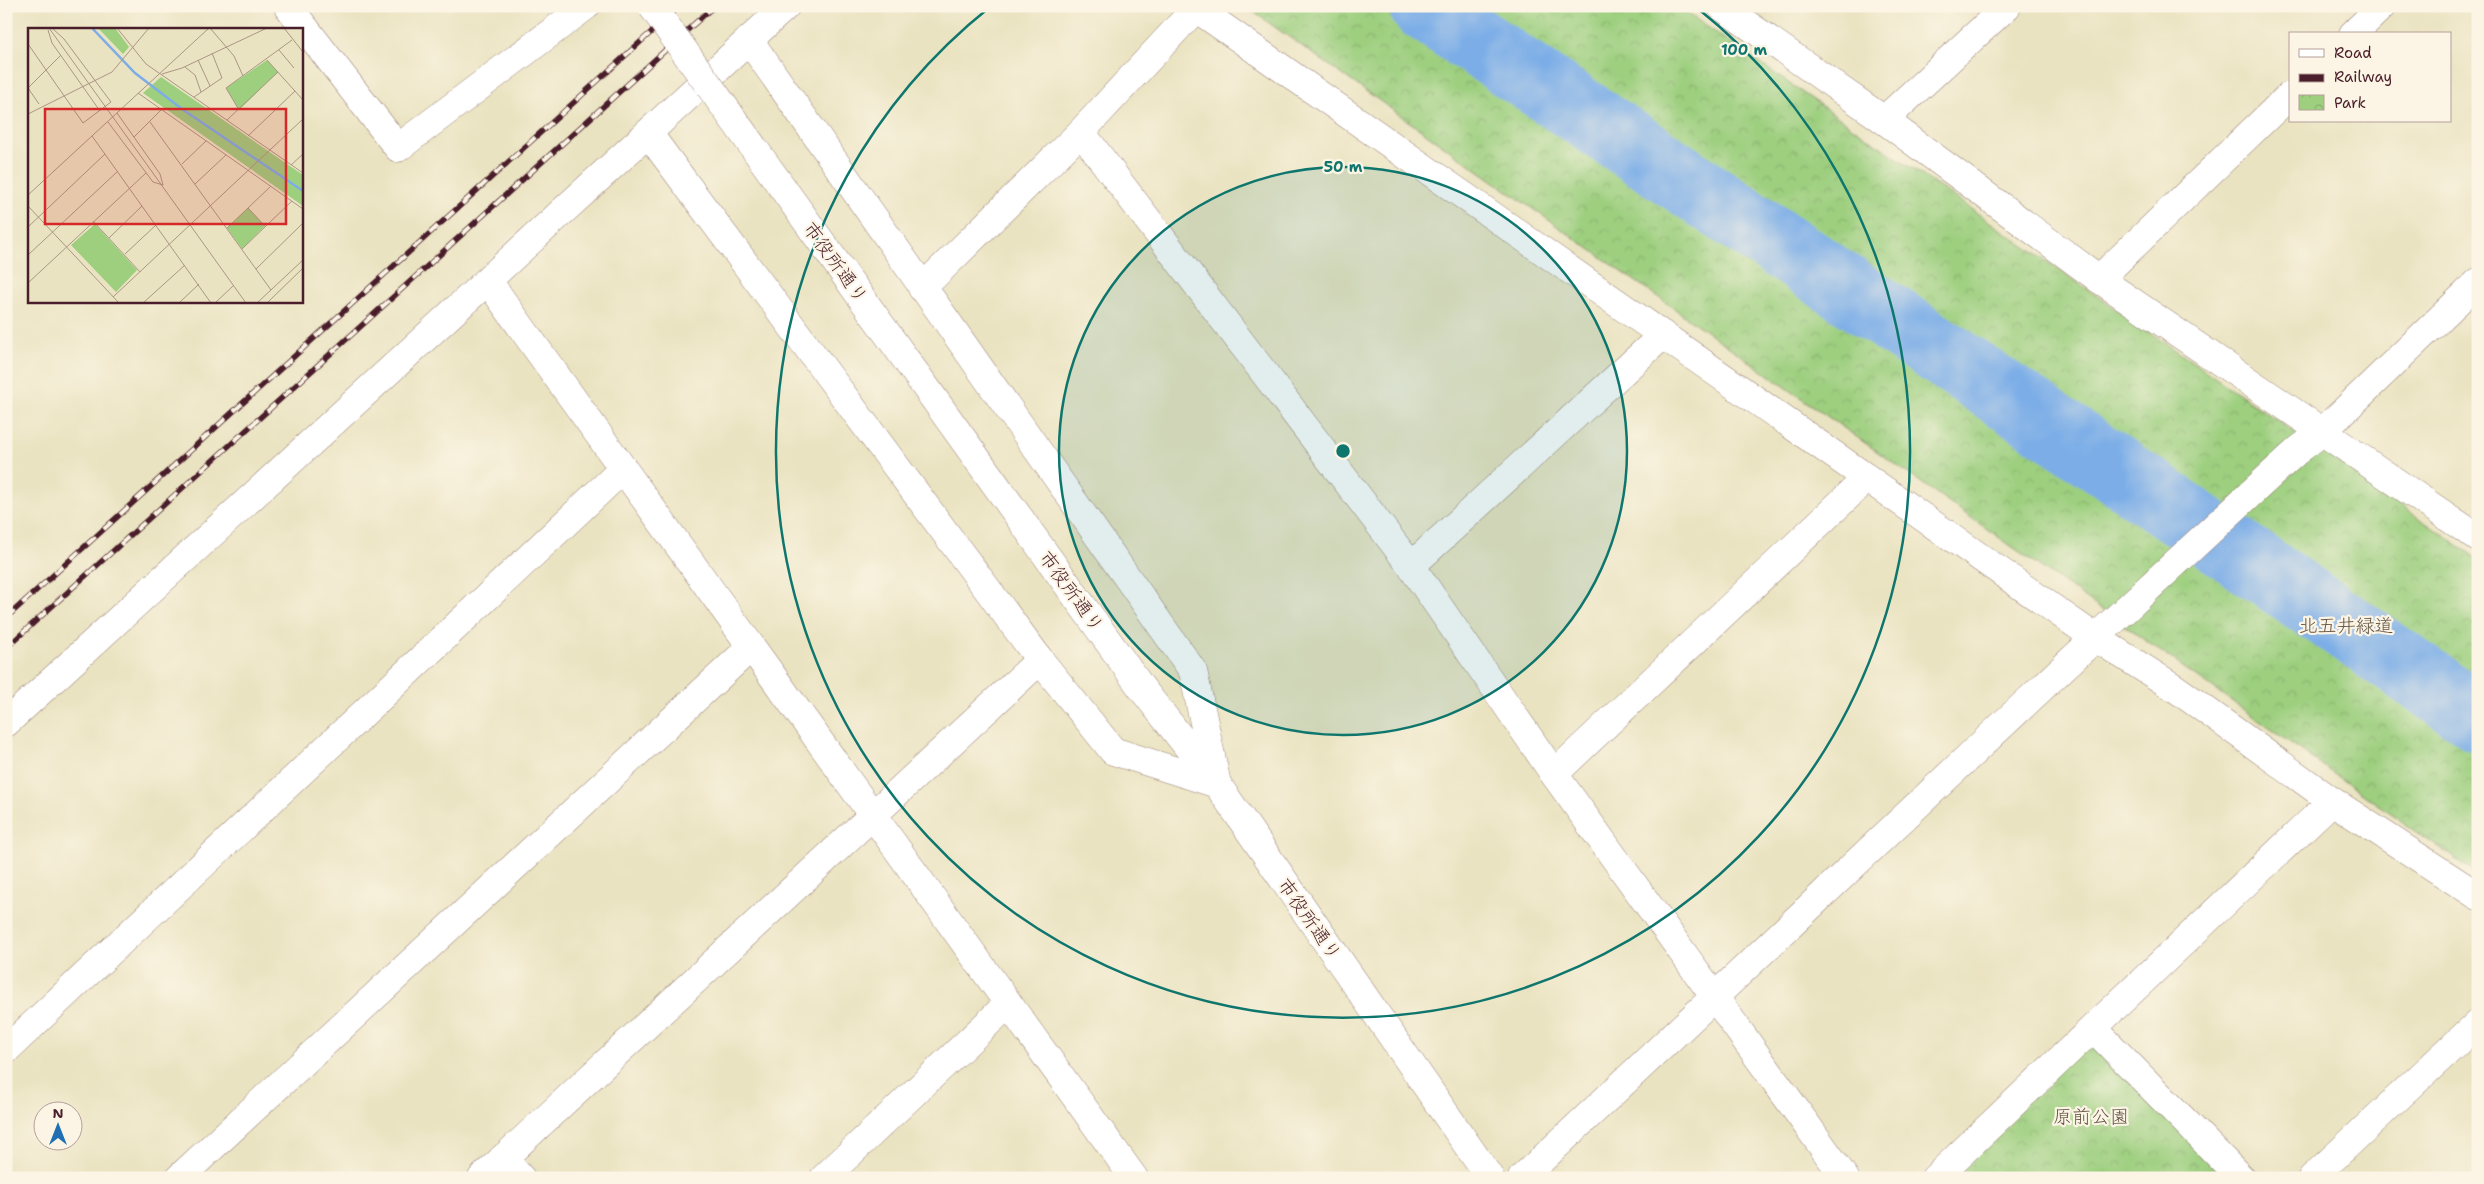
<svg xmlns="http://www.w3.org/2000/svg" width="2484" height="1184" font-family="'Shantell Sans','Klee One',sans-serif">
<defs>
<pattern id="park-crowns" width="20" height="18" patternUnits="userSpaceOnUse" patternTransform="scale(1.25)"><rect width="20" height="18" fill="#9dcf7f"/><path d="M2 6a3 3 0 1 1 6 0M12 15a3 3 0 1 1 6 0" fill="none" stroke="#89b16e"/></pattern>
</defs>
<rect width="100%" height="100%" fill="#fcf5e5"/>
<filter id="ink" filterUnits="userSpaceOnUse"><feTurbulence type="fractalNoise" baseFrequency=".02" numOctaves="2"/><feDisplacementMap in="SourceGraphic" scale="10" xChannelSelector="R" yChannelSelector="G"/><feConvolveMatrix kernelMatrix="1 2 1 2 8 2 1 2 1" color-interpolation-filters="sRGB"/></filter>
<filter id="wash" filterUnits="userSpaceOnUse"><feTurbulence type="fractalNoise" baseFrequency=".0096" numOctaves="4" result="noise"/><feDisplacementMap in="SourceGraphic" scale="20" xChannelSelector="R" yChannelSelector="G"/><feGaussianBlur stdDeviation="1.12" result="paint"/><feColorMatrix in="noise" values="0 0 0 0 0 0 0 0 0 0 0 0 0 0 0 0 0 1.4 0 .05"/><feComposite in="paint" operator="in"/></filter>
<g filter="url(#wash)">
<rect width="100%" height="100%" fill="#eae3c1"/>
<g fill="url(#park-crowns)" stroke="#747755">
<polygon points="1245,6 1677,6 2478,559 2478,875"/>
<polygon points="2093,1028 2241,1178 1935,1178"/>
</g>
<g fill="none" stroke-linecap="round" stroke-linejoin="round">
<polyline stroke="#7cade7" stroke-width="68" points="1423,6 2116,469 2478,717"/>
</g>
</g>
<g filter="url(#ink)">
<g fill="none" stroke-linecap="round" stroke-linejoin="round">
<defs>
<g id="minor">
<polyline points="288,6 398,148 586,6"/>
<polyline points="1193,6 2094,637 2175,688 2332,801 2478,896"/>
<polyline points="1721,6 1884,120 2099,279 2478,538"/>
<polyline points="2353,34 2382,6"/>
<polyline points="1884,120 2007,6"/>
<polyline points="1081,132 1411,566 1554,774 1845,1178"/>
<polyline points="648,133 1040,660 1113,751 1217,784 1193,671 749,40"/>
<polyline points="2099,279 2290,95"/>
<polyline points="488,281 1134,1178"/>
<polyline points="922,288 1081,132 1196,8"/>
<polyline points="1411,566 1663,335"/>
<polyline points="1143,690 1217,784 1490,1178"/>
<polyline points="6,723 786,6"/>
<polyline points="1554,774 1867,478"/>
<polyline points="2093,1028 2241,1178"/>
<polyline points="6,1050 623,469"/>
<polyline points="503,1158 521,1178"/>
<polyline points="179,1178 751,647"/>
<polyline points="482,1178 1040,660"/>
<polyline points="824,1178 1008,1004"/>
<path d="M 1522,1178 C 1781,936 2035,690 2297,451 L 2322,432 L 2478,282"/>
<polyline points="1935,1178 2332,801"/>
<polyline points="2312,1178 2478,1023"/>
</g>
</defs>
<use href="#minor" stroke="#9a8176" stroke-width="29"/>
<use href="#minor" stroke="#fff" stroke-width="28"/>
<defs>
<g id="rail">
<polyline points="6,618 680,6"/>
<polyline points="6,648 714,6"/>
</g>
</defs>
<use href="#rail" stroke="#4a1f2b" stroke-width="5.5"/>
<use href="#rail" stroke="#fcf5e5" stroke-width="4" stroke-dasharray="11" stroke-linecap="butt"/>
<defs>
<polyline id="minor-bridge" points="652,6 1143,690"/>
</defs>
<use href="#minor-bridge" stroke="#9a8176" stroke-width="29" stroke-linecap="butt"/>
<use href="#minor-bridge" stroke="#fff" stroke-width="28"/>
</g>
</g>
<circle cx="1343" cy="451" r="284" fill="#0f766e" fill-opacity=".12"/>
<g fill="none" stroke="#0f766e" stroke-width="2.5">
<circle cx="1343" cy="451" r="284"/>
<path d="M1696 7A567 567 0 1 1 990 7"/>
</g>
<g text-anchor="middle" stroke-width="4.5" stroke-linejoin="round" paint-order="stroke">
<g font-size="19" fill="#4a1f2b" stroke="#fcf5e5">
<text transform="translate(836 262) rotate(54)" y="7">市役所通り</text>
<text transform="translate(1072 591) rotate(54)" y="7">市役所通り</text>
<text transform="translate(1310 919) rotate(55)" y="7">市役所通り</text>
</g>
<g font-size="19" fill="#635444" stroke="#fcf5e5">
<text x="2346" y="632">北五井緑道</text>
<text x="2091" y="1123">原前公園</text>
</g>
</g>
<g transform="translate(28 28)">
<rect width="275" height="275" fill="#eae3c1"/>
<path d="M 70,0 L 87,0 L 101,19 L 95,26 ZM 239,32 L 250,44 L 211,82 L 198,60 ZM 133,49 L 275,147 L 275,178 L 115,65 ZM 220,180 L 237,198 L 214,221 L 199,200 ZM 67,196 L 109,242 L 88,264 L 43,217 Z" fill="#9dcf7f"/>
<path fill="none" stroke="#7cade7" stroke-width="2.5" d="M 64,0 L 107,45 L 154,81 L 275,163"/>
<path fill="none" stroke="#aa9585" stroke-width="1" d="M 21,0 L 218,275M 89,0 L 118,36 L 275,145M 182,0 L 206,28 L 215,48M 256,0 L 275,24M 20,2 L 24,15 L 72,83M 0,16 L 55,95 L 83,74 L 36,11 L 24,0M 251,22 L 266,40M 170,32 L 182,58M 239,32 L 275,72M 157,39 L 167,47 L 173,64M 134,46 L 154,40 L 239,0M 0,60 L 33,27M 0,60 L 11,76M 110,65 L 275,181M 166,69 L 194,50 L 184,25M 211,82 L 198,60 L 264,12M 0,86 L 84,44 L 121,0M 199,92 L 250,44M 80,94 L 125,154 L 135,157 L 132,146 L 89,85M 122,94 L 243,262M 64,108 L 183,275M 220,108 L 267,63M 106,109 L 133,82M 154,136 L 178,113M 263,137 L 275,126M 167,156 L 198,127M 0,167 L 181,0M 0,178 L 91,275M 220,180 L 237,198M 65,193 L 112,244M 0,199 L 77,126M 199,200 L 243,158M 81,210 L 114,178M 214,221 L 264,173M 97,226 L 128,197M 0,227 L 90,143M 228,241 L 275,195M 0,255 L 118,145M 85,269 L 275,91M 115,275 L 157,237M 151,275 L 171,256M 187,275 L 205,258M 229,275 L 275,232M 239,275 L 275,240"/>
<path fill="#d62828" fill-opacity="0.15" stroke="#d62828" stroke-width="2.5" d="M 17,81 L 258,81 L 258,196 L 17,196 Z"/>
<rect width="275" height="275" fill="none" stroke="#4a1f2b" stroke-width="2.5"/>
</g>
<circle cx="1343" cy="451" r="8" fill="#0f766e" stroke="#fcf5e5" stroke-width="2.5"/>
<g font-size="15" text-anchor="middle" font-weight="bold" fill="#0f766e" stroke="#fcf5e5" stroke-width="4.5" stroke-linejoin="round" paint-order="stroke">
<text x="1744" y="55">100 m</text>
<text x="1343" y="172">50 m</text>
</g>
<rect width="2484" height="1184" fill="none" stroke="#fcf5e5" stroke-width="25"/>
<rect x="2289" y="32" width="162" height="90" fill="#fcf5e5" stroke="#b59f9b"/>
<rect x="2299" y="49" width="25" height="8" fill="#ffffff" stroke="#b59f9b"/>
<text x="2334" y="58" font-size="15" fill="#4a1f2b">Road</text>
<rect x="2299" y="74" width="25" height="8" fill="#4a1f2b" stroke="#b59f9b"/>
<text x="2334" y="82" font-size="15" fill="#4a1f2b">Railway</text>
<rect x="2299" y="95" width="25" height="15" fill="url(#park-crowns)" stroke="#b59f9b"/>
<text x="2334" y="108" font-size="15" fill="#4a1f2b">Park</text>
<g transform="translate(58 1126)"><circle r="24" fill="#fcf5e5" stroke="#b59f9b"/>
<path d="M0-4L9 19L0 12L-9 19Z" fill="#1f6fb2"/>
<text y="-8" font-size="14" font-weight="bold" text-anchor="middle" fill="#4a1f2b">N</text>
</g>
</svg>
